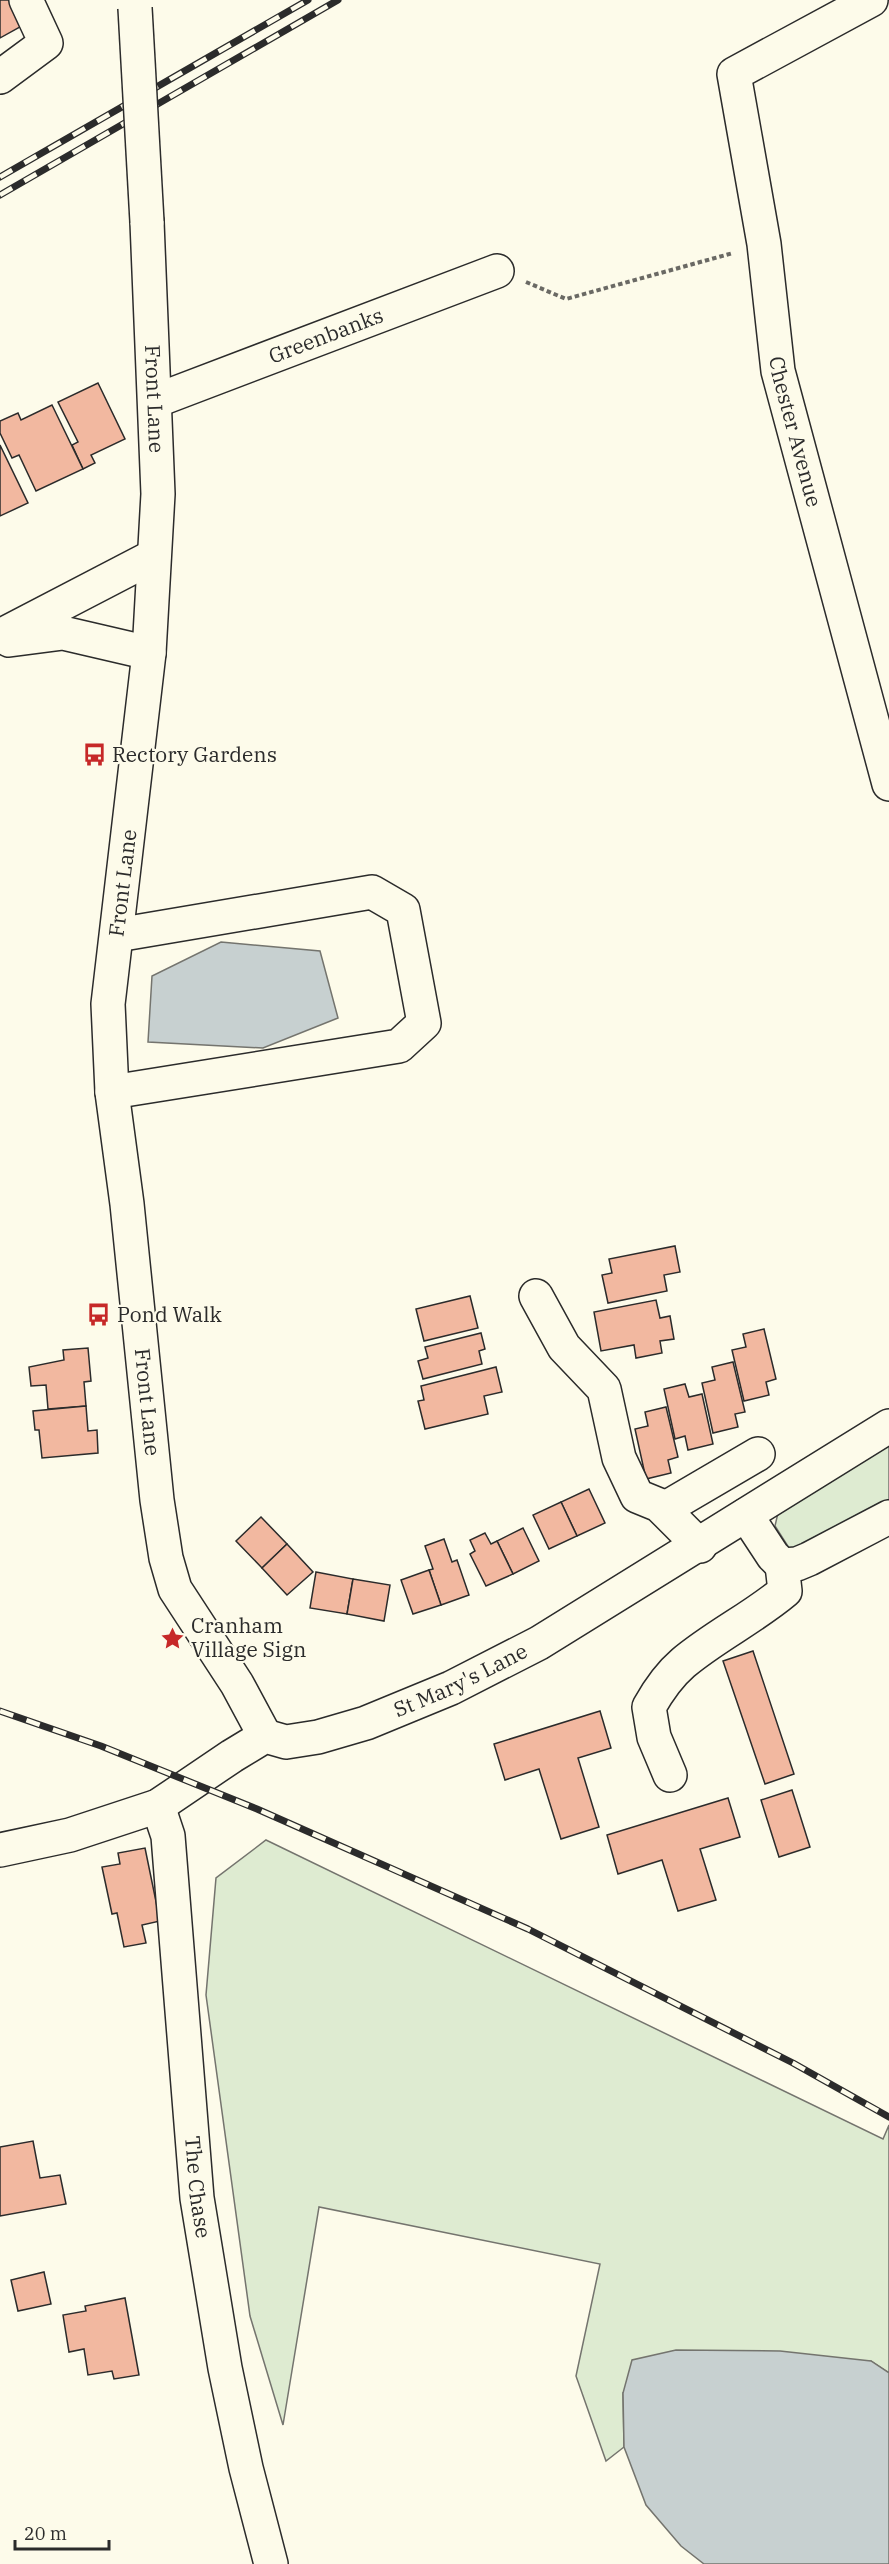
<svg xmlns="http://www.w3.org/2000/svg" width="889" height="2564" font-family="'IBM Plex Serif',serif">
<rect width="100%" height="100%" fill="#fdfbea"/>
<g fill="#deebd1" stroke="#74746e" stroke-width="1.5">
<polygon points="889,1439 889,1507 814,1548 789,1548 775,1526 780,1504"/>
<polygon points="266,1840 883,2139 889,2125 889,2373 871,2361 623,2393 624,2447 606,2461 576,2376 600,2264 319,2207 283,2425 250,2316 206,1995 216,1878"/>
</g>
<g fill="#c7d0d0" stroke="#74746e" stroke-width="1.5">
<polygon points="221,942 320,951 338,1018 263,1048 148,1042 152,976"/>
<polygon points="676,2350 780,2351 871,2361 889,2373 889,2564 704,2564 681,2546 646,2505 624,2447 623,2393 632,2360"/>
</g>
<g fill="#f2b8a0" stroke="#2b2b2b" stroke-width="1.5">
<polygon points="0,0 17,0 29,22 0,38"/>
<polygon points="98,383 125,439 91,455 95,463 83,469 72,445 78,442 58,402"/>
<polygon points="52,405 83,469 36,491 19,455 12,458 0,433 0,421 18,413 21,420"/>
<polygon points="0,445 28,503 0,516"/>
<polygon points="675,1246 680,1272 664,1275 667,1291 608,1303 602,1275 612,1273 609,1259"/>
<polygon points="470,1296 478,1328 424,1341 416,1309"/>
<polygon points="656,1300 660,1318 670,1316 674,1339 660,1341 662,1353 636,1358 634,1345 601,1351 594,1312"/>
<polygon points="764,1329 776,1379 766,1382 769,1395 744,1401 732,1350 746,1347 743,1334"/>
<polygon points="481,1333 485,1349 479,1351 482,1364 423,1379 418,1361 428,1358 425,1347"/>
<polygon points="88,1348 91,1381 84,1382 86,1406 48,1409 46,1385 31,1386 29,1367 64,1360 63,1350"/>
<polygon points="733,1362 745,1412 735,1414 738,1427 713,1433 702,1383 715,1380 712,1367"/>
<polygon points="496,1367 502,1392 484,1396 488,1414 425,1429 418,1401 424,1400 421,1386"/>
<polygon points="685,1384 689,1397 702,1394 713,1444 688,1450 685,1436 675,1439 664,1389"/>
<polygon points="86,1406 88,1431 97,1430 98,1453 42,1458 39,1430 35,1430 33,1411"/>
<polygon points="666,1407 678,1457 668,1460 671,1473 646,1479 635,1429 648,1426 645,1412"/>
<polygon points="589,1489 605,1523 577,1536 561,1502"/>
<polygon points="561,1502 577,1536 549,1549 533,1515"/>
<polygon points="261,1517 287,1544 262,1568 236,1541"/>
<polygon points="523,1528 539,1561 513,1574 497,1541"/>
<polygon points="485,1533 491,1544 497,1541 513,1574 486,1586 470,1554 475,1551 470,1540"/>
<polygon points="444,1539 452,1562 457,1560 469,1595 441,1605 429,1570 433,1569 425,1546"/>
<polygon points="287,1544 313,1572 287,1595 262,1568"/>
<polygon points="429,1570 441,1605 413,1614 401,1580"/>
<polygon points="316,1572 353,1579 347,1614 310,1608"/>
<polygon points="353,1579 390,1585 384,1621 347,1614"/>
<polygon points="753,1651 794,1774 765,1784 723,1661"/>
<polygon points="600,1711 611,1748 578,1758 599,1827 561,1839 539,1769 505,1780 494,1744"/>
<polygon points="792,1790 810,1847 779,1857 761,1800"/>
<polygon points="728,1798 740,1837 700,1849 716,1900 678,1911 662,1860 618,1874 607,1835"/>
<polygon points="145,1848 160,1921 142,1925 146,1943 124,1947 117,1913 112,1914 102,1867 120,1864 118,1853"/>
<polygon points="33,2141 40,2178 60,2175 66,2204 0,2216 0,2147"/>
<polygon points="44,2272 51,2304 18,2311 11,2280"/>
<polygon points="125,2298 139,2375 114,2379 112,2371 88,2375 84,2349 69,2352 63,2315 86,2311 85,2306"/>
</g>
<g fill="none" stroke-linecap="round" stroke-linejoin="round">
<defs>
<g id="minor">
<path id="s1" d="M 871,0 L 734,74 L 764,244 L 778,371 L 889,784"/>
<polyline points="0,77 46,43 26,0"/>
<path id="s2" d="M 147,222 L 158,494 L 149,653 L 108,1004 L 112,1092 L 127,1204 L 157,1500 L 166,1558 L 175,1589 L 237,1684 L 265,1736"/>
<path id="s3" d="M 155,401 L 497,271"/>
<polyline points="0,636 154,556"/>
<polyline points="9,640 63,633 149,653"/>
<polyline points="112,1092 399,1046 424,1023 403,910 372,892 117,935"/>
<polyline points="536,1296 564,1347 604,1389 619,1458 637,1496 659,1505 700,1546"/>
<polyline points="664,1509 758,1454"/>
<polyline points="746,1515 773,1556 782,1565 797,1564 809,1559 889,1517"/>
<path d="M 670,1775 L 654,1737 L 649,1707 C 658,1691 669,1675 683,1663 C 715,1636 753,1618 785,1591 L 782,1565"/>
<path id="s4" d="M 158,1806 L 168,1836 L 197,2198 L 225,2368 L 246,2468 L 271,2564"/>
</g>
<g id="major">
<path id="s5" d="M 0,1850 L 70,1835 L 158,1806 L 232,1756 L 265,1736 L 286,1742 L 318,1737 L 366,1723 L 451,1688 L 539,1643 L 889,1426"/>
</g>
</defs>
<use href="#minor" stroke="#2b2b2b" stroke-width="36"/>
<use href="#major" stroke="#2b2b2b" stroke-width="36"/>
<polyline stroke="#6a6964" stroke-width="4" stroke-dasharray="4.5 3" stroke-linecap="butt" points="526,282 566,299 733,253"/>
<use href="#minor" stroke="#fdfbea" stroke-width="33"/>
<use href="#major" stroke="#fdfbea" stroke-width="33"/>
<defs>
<g id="rail">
<polyline points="0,177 308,0"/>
<polyline points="0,195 338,0"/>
<polyline points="0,1711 101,1746 257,1809 528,1929 793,2063 889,2117"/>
</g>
</defs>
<use href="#rail" stroke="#2b2b2b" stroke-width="7"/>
<use href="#rail" stroke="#fdfbea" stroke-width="4.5" stroke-dasharray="14" stroke-linecap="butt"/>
<defs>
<polyline id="minor-bridge" points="135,8 147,222"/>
</defs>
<use href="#minor-bridge" stroke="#2b2b2b" stroke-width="36" stroke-linecap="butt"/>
<use href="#minor-bridge" stroke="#fdfbea" stroke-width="33"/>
</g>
<defs>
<symbol id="bus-bare" viewBox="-9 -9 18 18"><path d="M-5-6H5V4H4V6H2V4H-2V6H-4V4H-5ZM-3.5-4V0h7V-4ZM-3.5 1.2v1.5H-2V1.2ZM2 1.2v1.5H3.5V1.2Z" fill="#c62828" stroke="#fdfbea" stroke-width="2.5" paint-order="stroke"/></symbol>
<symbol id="sight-bare" viewBox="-9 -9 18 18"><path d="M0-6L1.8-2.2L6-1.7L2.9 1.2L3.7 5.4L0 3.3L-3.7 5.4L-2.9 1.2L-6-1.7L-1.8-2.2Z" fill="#c62828" stroke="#fdfbea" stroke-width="2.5" paint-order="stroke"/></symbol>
</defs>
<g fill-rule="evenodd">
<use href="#bus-bare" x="78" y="738" width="33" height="33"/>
<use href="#bus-bare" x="82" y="1298" width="33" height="33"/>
<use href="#sight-bare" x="156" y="1622" width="33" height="33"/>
</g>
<g text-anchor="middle" stroke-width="4.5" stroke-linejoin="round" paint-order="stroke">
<g font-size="21" fill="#2b2b2b" stroke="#fdfbea">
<text dy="7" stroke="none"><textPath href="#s3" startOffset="183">Greenbanks</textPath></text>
<text dy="7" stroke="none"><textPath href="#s2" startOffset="177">Front Lane</textPath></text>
<text dy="7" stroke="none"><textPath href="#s1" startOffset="519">Chester Avenue</textPath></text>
<text transform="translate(123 883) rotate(-83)" y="7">Front Lane</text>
<text dy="7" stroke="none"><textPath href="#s2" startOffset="1185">Front Lane</textPath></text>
<text dy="7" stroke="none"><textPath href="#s5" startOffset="500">St Mary's Lane</textPath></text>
<text dy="7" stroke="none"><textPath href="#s4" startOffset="384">The Chase</textPath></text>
</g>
<g font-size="21" fill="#2b2b2b" stroke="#fdfbea" text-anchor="start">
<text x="112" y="762">Rectory Gardens</text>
<text x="117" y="1322">Pond Walk</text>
<text x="191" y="1633">Cranham<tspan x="191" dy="24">Village Sign</tspan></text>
</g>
</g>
<path d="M15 2540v9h94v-9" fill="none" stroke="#2b2b2b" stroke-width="3"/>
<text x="24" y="2540" font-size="18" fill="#2b2b2b" stroke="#fdfbea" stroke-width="4.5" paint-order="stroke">20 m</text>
</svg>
